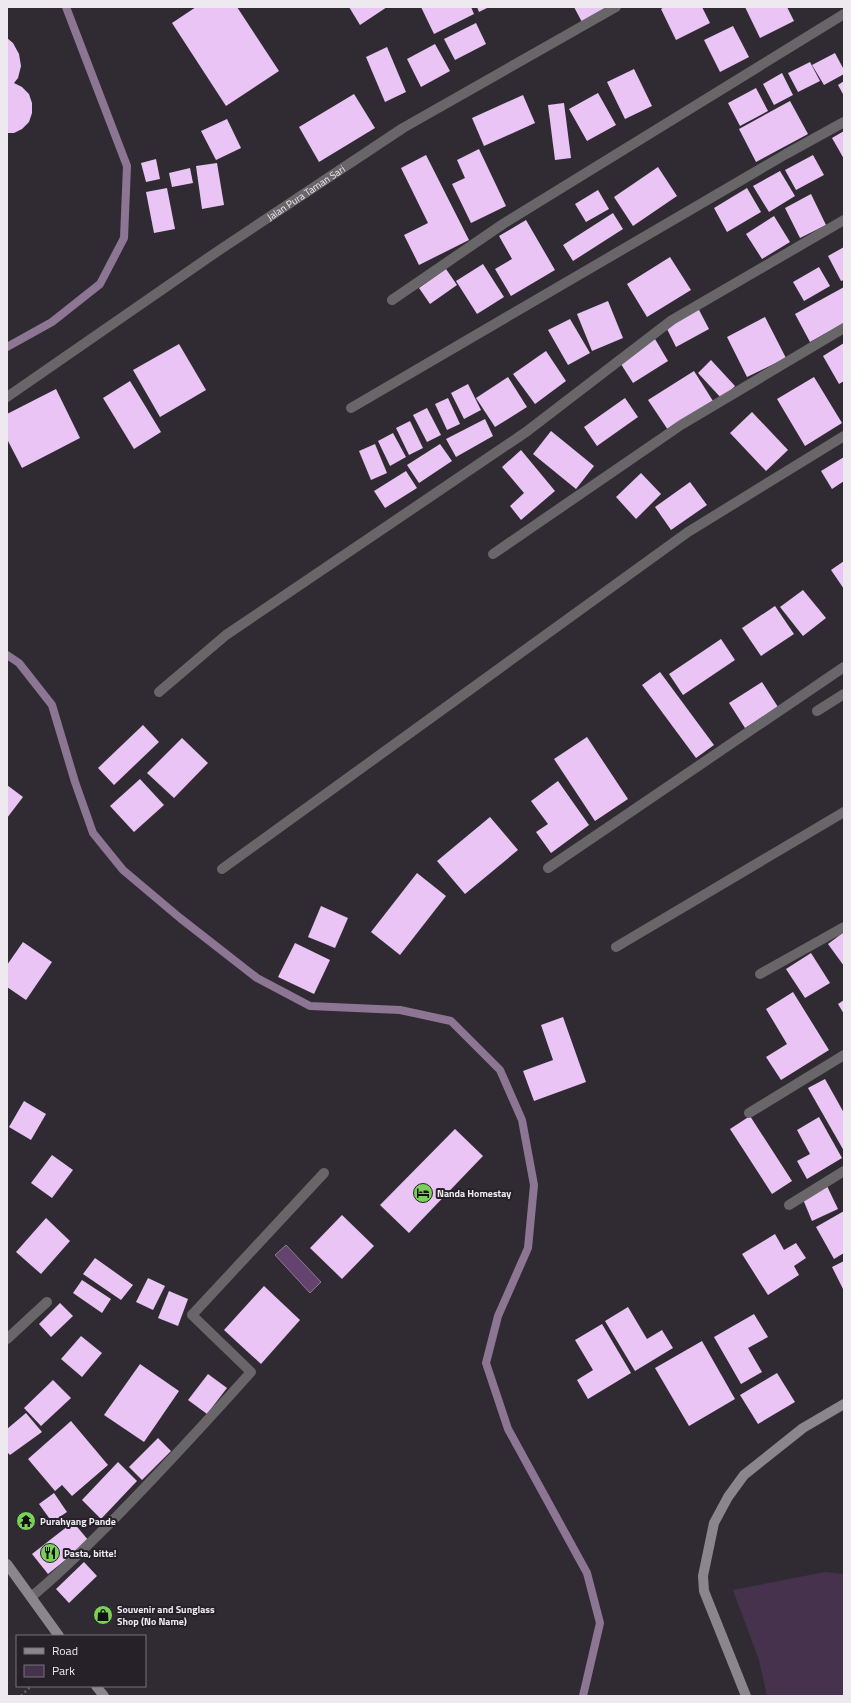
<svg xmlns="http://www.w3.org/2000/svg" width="851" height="1703" font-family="'Titillium Web',sans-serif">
<rect width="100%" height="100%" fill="#302b32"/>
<polygon fill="#46324c" points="825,1572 844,1574 844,1696 767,1696 759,1660 733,1590"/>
<polygon fill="#64446e" stroke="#8d7694" points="286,1245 321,1282 310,1293 275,1255"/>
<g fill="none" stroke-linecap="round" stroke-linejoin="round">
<g stroke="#8d7694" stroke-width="8">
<polyline points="7,347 52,322 100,284 124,238 127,166 66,7"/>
<polyline points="7,655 19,663 52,705 75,782 93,833 123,870 180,918 257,978 310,1006 400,1010 451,1021 500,1070 522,1120 534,1185 528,1248 498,1316 486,1363 508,1429 587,1573 600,1623 583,1696"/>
</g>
</g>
<g fill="#e9c4f4">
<polygon points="196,7 237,7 279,71 226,106 172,23"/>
<polygon points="349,7 387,7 360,25"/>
<polygon points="421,7 471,7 474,14 434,34"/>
<polygon points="477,7 489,7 479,12"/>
<polygon points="574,7 607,7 583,24"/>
<polygon points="664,7 702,7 710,23 676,40 661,9"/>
<polygon points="745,7 787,7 794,21 760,38"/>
<polygon points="476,23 486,44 455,60 444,39"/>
<polygon points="733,26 749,57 720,72 704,40"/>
<polygon points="7,38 13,43 19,54 21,66 18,78 14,83 22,87 29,94 32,103 32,113 29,122 22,129 14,133 7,133"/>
<polygon points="435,44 450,71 421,87 407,59"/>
<polygon points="387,47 406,92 385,102 366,57"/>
<polygon points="835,53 844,70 844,74 824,85 812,65"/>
<polygon points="810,62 820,81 798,92 788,73"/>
<polygon points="634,69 652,106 625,119 607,82"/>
<polygon points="782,73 793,95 774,105 763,84"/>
<polygon points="844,81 844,96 838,85"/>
<polygon points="756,88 768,111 740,126 728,103"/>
<polygon points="598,93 616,125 587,141 569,109"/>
<polygon points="354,94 375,128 319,162 299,127"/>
<polygon points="523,95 535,123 484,146 472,118"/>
<polygon points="790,101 808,134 756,162 739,129"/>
<polygon points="564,103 571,158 555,160 548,105"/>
<polygon points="227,119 241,148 216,160 201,131"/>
<polygon points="844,131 844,159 832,138"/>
<polygon points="479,149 506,206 471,223 452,184 465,178 457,160"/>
<polygon points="426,155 469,240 419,265 404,235 428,223 401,168"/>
<polygon points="813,155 824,175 796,190 785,170"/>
<polygon points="156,159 160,179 146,182 141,163"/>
<polygon points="217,163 224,205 202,209 196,166"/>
<polygon points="658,167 677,196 633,226 614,197"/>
<polygon points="190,168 193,183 172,187 169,173"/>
<polygon points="780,171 795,196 769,212 753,186"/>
<polygon points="167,188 175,229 154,233 146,192"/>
<polygon points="747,188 761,212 727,232 714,208"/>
<polygon points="598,190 609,209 586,222 575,204"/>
<polygon points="811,194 826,225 800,238 785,208"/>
<polygon points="613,213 623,229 573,261 563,245"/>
<polygon points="774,216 790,242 762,259 746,234"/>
<polygon points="526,220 555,270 511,296 495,269 512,259 499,236"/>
<polygon points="844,247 844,280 841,281 828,256"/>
<polygon points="670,257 691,290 647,317 627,284"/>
<polygon points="483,264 504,297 477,314 456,281"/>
<polygon points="819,267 830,286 804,301 793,282"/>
<polygon points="446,269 457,285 430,304 419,288"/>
<polygon points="844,287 844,323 810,342 795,314"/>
<polygon points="608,301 623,338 592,351 577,314"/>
<polygon points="698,308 709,329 676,347 665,325"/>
<polygon points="765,317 786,358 747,377 727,337"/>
<polygon points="570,319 590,353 568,365 548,330"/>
<polygon points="655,339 668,361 633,383 619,361"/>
<polygon points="844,343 844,381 839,384 823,356"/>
<polygon points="179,344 206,390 160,417 133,370"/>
<polygon points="546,351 566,381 535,404 513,374"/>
<polygon points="711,360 735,386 722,399 698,373"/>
<polygon points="694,371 713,401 668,430 648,400"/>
<polygon points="508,377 527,407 495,427 476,398"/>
<polygon points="814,377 842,423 805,446 777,399"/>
<polygon points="130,381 161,432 134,449 103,398"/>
<polygon points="468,384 481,410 464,419 451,393"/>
<polygon points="56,389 80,438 22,468 7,439 7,414"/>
<polygon points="448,398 460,424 447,430 435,404"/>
<polygon points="625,398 638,417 597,446 584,427"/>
<polygon points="427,408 441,435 427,442 413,415"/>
<polygon points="752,412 788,450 766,471 730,433"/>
<polygon points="485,419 493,436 456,457 446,439"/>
<polygon points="410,421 423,448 409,455 396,428"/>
<polygon points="551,431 594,466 576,489 533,454"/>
<polygon points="393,433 406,457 390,466 378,441"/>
<polygon points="375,444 387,473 371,480 359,451"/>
<polygon points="440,444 452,461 419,483 407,465"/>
<polygon points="521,450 555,491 521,520 510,506 524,493 502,467"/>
<polygon points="844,457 844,481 832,489 821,471"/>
<polygon points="406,471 417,488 385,508 374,491"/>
<polygon points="641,473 661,494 636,519 616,497"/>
<polygon points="690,482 707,505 671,530 655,507"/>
<polygon points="844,561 844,589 831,570"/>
<polygon points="803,590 826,618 803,636 780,607"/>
<polygon points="775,606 794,634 761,656 742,628"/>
<polygon points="721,639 735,660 683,695 669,674"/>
<polygon points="660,672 714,745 696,758 642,685"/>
<polygon points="762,682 778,707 745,728 729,703"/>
<polygon points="143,725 159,742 114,785 98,768"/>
<polygon points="587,737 628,799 595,821 554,759"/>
<polygon points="182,738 208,763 174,798 147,773"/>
<polygon points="140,779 164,805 134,832 110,806"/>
<polygon points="558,781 589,825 551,853 536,832 548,824 531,801"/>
<polygon points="7,785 23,797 7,818"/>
<polygon points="490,817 518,850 465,894 437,861"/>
<polygon points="417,873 446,896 400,955 371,932"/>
<polygon points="321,906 348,918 335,948 308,937"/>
<polygon points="844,932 844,966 828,944"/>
<polygon points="23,942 52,962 26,1000 7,987 7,965"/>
<polygon points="295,943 330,960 314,994 278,977"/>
<polygon points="811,953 830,983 805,998 786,969"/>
<polygon points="793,992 829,1050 781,1080 766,1057 787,1044 766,1009"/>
<polygon points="844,1000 844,1014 838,1004"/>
<polygon points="563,1017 586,1082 534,1101 523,1071 553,1060 541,1025"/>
<polygon points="825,1079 844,1113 844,1151 808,1088"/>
<polygon points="24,1101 46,1114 31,1140 9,1127"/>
<polygon points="750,1116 792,1181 772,1194 730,1129"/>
<polygon points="819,1117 842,1158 807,1179 797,1161 810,1154 797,1130"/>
<polygon points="455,1129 483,1156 409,1233 380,1205"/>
<polygon points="52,1155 73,1170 52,1198 31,1183"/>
<polygon points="827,1186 838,1209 812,1221 802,1197"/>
<polygon points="844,1211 844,1253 834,1259 816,1227"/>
<polygon points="342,1215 374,1246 342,1279 310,1248"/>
<polygon points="46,1218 70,1241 41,1274 16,1252"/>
<polygon points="775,1234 784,1250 796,1243 806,1258 794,1266 799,1275 768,1295 742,1254"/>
<polygon points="95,1258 133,1285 121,1300 83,1274"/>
<polygon points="844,1261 844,1291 832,1267"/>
<polygon points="148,1278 165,1286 153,1310 136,1302"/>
<polygon points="82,1280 111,1299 102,1313 73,1293"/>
<polygon points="264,1286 300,1320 261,1364 224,1330"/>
<polygon points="169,1291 188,1299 178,1326 158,1318"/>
<polygon points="60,1303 73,1316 51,1337 39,1324"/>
<polygon points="628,1307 647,1339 662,1330 673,1348 635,1371 605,1321"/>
<polygon points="754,1314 768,1337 748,1348 762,1372 741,1384 714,1337"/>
<polygon points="602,1324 631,1373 588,1399 577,1380 593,1370 575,1340"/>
<polygon points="81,1336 102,1353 82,1377 61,1359"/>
<polygon points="702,1341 735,1399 689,1426 655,1368"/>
<polygon points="140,1364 179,1391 144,1442 104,1415"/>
<polygon points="777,1373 795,1402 758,1424 740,1395"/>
<polygon points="208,1374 227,1388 207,1414 188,1400"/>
<polygon points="53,1380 71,1398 41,1426 24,1408"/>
<polygon points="26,1413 42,1432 10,1455 7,1452 7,1429"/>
<polygon points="71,1421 108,1465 72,1496 62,1485 55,1491 28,1459"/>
<polygon points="158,1438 171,1451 142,1480 129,1467"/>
<polygon points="118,1462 137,1481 101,1519 82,1500"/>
<polygon points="54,1493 67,1512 52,1522 39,1504"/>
<polygon points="73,1522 89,1541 48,1574 32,1554"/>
<polygon points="84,1562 97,1576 69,1603 56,1589"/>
</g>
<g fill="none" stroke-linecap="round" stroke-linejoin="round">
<polyline stroke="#69646a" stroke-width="2.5" stroke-dasharray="2 3" stroke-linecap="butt" points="21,1696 31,1686"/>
<g stroke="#69666a" stroke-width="10">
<polyline points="392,300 503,224 844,14"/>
<path id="s1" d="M 7,397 L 218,251 L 403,128 L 616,7"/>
<polyline points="351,408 786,154 844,122"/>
<polyline points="493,554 681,425 844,328"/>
<polyline points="159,692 226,635 526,432 672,320 844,220"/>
<polyline points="817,711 844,694"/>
<polyline points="548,868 844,667"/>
<polyline points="222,869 688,532 844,436"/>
<polyline points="616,947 844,812"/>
<polyline points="760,974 844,927"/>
<polyline points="749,1113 844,1055"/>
<polyline points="789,1205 844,1171"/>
<polyline points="7,1339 47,1302"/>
<path d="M 31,1597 C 62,1572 90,1543 118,1515 C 163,1469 207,1421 251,1372 L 192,1315 L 324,1173"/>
</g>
<g stroke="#8a868c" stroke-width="10">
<polyline points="7,1564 59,1636"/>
<polyline points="96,1686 104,1696"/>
<polyline points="746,1696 704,1591 703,1576 714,1523 728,1497 744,1475 803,1428 844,1404"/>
</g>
</g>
<defs>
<symbol id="hotel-disc" viewBox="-11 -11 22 22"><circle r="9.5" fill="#79d158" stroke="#262128"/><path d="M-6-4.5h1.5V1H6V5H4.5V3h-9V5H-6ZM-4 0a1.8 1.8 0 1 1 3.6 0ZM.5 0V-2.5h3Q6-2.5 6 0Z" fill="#111"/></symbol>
<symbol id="temple-disc" viewBox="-11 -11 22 22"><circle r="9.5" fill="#79d158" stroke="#262128"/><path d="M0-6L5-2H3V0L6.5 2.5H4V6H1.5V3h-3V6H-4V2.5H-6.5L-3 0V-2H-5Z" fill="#111"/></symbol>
<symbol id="restaurant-disc" viewBox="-11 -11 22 22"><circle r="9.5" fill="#79d158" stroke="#262128"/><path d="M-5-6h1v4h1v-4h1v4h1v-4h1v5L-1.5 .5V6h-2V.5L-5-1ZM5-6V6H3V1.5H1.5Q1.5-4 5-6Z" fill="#111"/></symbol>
<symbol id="shop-disc" viewBox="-11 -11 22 22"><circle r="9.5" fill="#79d158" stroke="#262128"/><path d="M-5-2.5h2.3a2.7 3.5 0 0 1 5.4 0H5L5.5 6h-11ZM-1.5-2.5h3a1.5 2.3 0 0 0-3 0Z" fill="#111"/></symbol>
</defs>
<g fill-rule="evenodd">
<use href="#hotel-disc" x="412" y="1182" width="22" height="22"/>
<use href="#temple-disc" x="15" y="1510" width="22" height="22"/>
<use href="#restaurant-disc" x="39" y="1542" width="22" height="22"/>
<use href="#shop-disc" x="92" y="1604" width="22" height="22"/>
</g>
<g text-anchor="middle" stroke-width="4" stroke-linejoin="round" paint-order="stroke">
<g font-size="10" fill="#ede9ee" stroke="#262128">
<text dy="4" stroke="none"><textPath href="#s1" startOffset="362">Jalan Pura Taman Sari</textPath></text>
</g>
<g font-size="10" font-weight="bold" fill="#ede9ee" stroke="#262128" text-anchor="start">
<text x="437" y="1197">Nanda Homestay</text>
<text x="40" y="1525">Purahyang Pande</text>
<text x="64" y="1557">Pasta, bitte!</text>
<text x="117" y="1613">Souvenir and Sunglass<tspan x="117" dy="12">Shop (No Name)</tspan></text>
</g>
</g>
<rect width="851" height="1703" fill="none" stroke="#ede9ee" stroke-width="16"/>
<rect x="16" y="1635" width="130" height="52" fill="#262128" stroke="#767177"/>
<rect x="24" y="1648" width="20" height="6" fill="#8a868c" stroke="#767177"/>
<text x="52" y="1655" font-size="12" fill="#ede9ee">Road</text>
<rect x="24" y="1665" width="20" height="12" fill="#46324c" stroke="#767177"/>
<text x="52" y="1675" font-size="12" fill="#ede9ee">Park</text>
</svg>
